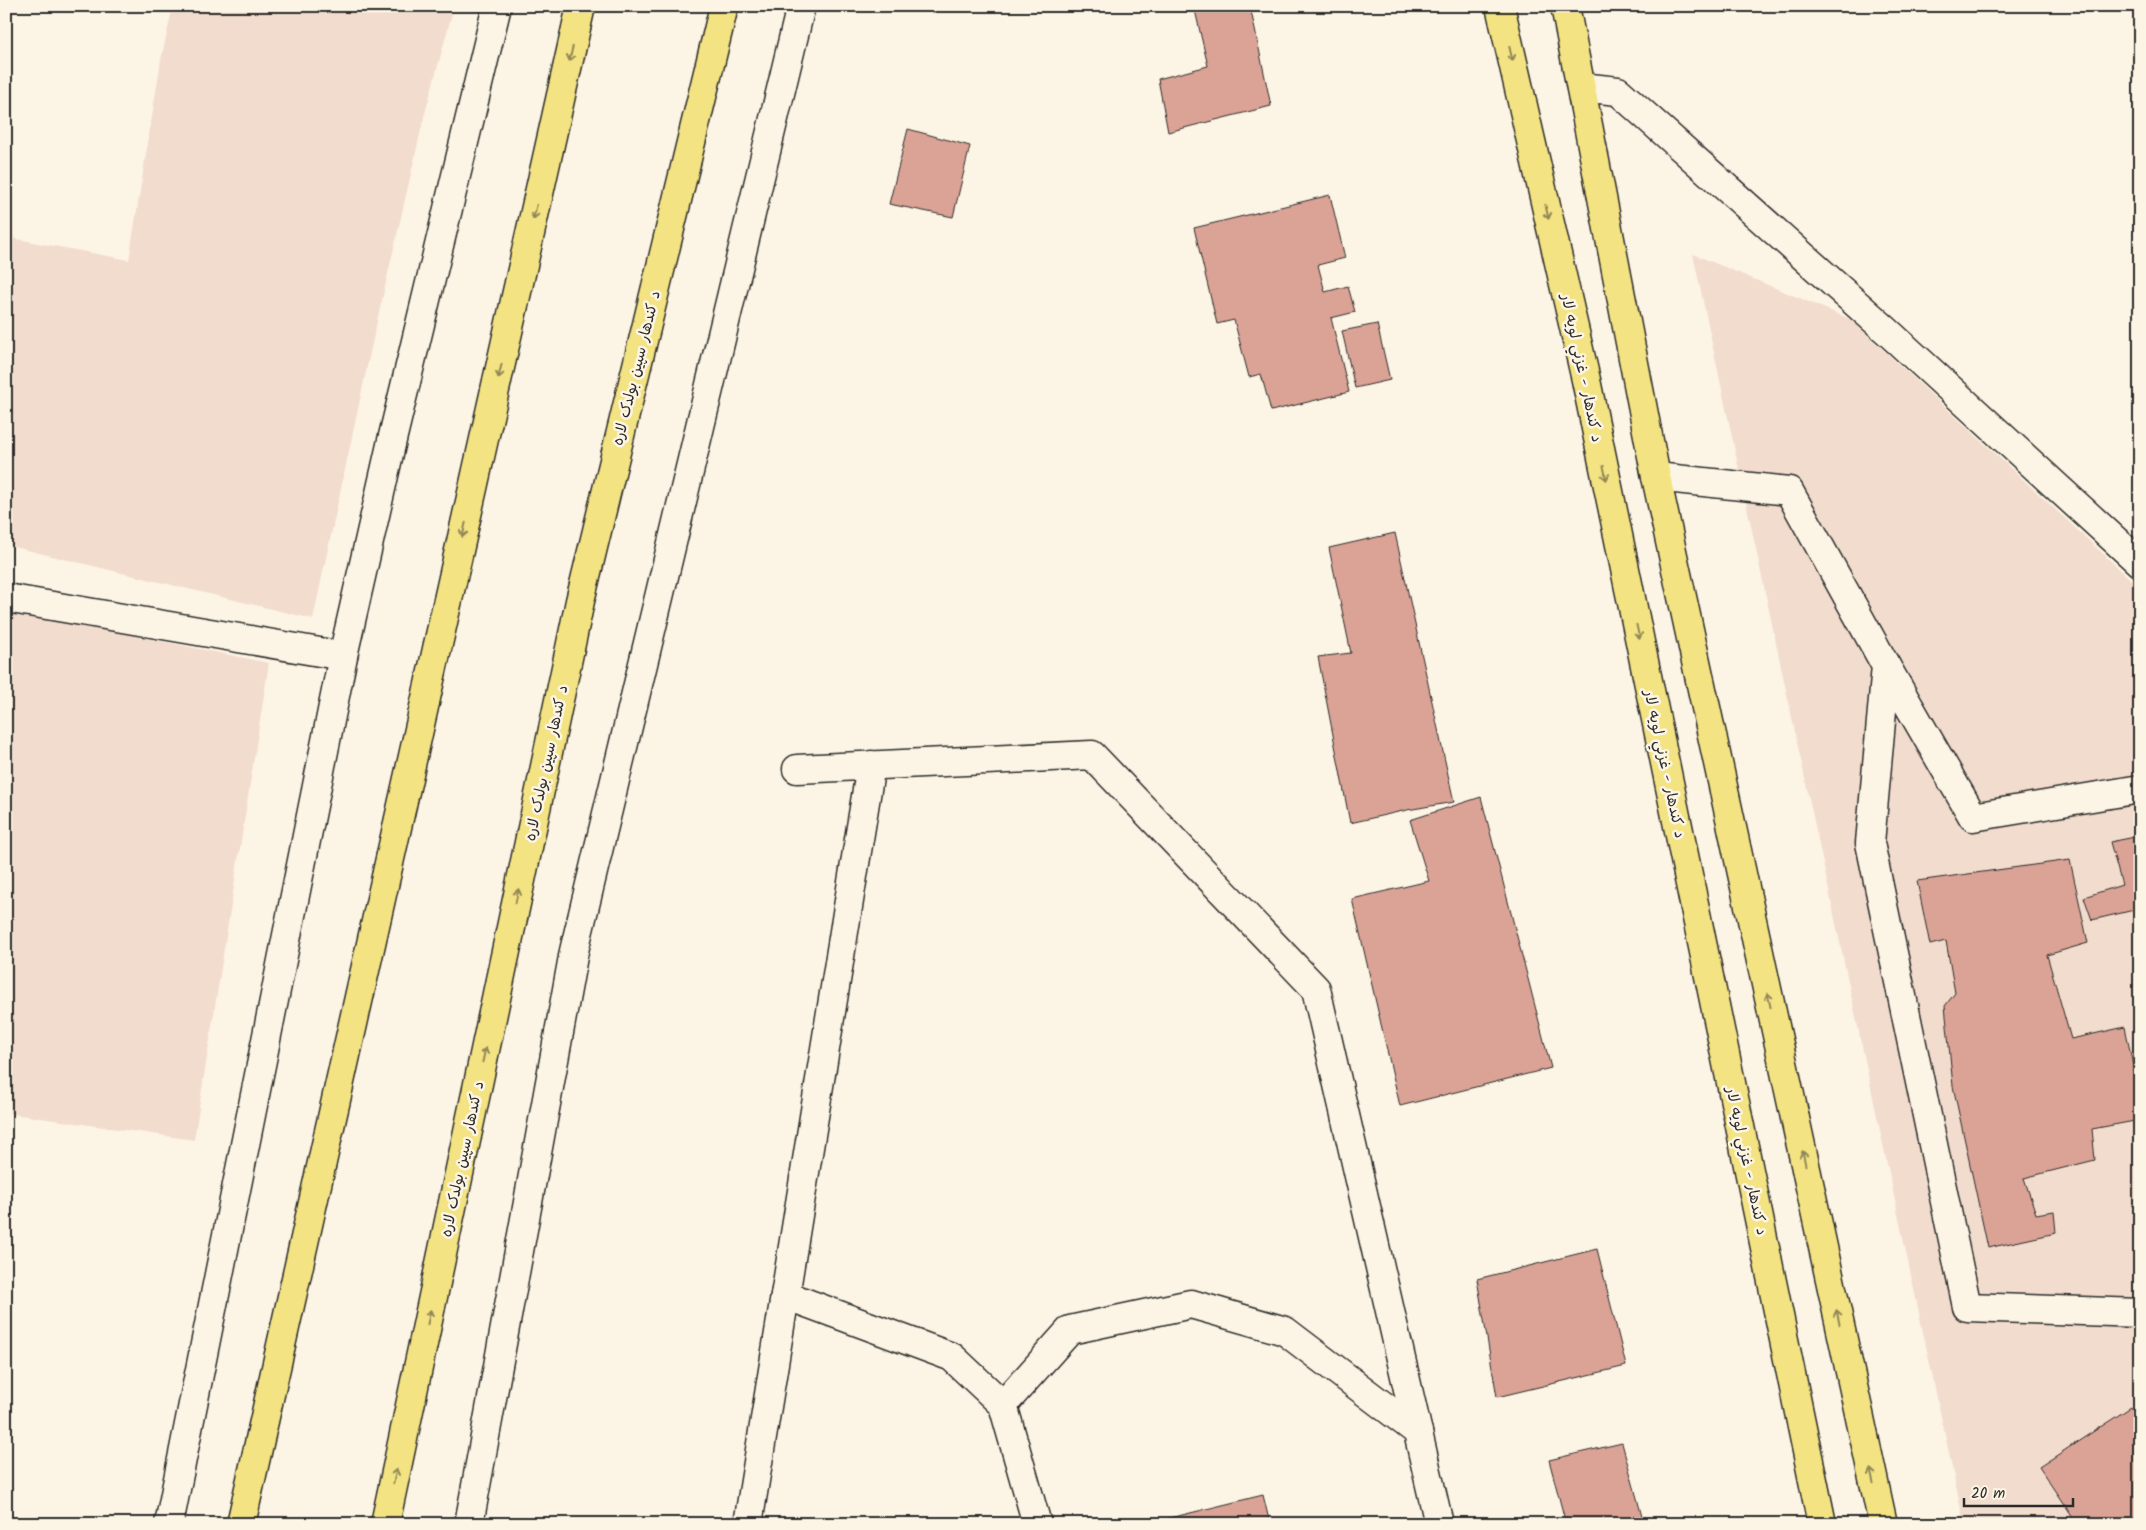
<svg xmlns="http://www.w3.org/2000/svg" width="2146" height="1530" font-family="Kalam,'Playpen Sans Arabic',sans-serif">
<rect width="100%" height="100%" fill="#fcf5e5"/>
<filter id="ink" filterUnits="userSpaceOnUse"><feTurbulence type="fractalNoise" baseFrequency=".02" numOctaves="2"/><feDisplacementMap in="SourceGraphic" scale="10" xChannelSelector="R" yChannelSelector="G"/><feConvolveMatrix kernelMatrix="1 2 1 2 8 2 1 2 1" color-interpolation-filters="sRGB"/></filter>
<g filter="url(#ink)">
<g fill="#f2dccd">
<polygon points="173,6 454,6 424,117 373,339 313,619 6,545 6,237 129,260 161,60"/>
<polygon points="1693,254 1850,319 2140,588 2140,1524 1964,1524"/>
<polygon points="6,610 269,663 194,1140 6,1113"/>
</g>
<g fill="#dba395" stroke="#2b2b2b">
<polygon points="1194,6 1250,6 1271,106 1168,132 1158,79 1208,66"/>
<polygon points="908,129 970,146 953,217 889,204"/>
<polygon points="1330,195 1345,258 1318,265 1325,292 1348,286 1355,312 1331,318 1349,392 1271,411 1261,374 1249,377 1234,320 1217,324 1194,228"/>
<polygon points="1377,324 1390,380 1355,388 1342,331"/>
<polygon points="1395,533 1454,802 1407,810 1350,823 1318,657 1351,653 1329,548"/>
<polygon points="1481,797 1551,1068 1400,1106 1352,899 1429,881 1410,820"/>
<polygon points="2140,836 2140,935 2134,910 2092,920 2084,897 2122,885 2110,842"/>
<polygon points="2070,860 2088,943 2047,955 2071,1039 2125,1027 2140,1099 2140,1120 2092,1129 2095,1160 2024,1178 2036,1214 2054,1211 2056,1233 1988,1248 1953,1086 1945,1006 1955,993 1946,941 1930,945 1917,881"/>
<polygon points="1597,1249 1626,1366 1497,1397 1477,1279"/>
<polygon points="2131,1407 2140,1421 2140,1524 2077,1524 2039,1467"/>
<polygon points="1622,1443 1644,1524 1566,1524 1549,1460"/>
<polygon points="1263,1495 1270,1524 1143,1524 1178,1516"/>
<polygon points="777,1521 798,1524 777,1524"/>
</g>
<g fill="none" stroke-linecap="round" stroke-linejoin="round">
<defs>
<g id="minor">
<polyline points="1581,87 1618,91 1887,331 2140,563"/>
<polyline points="1656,477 1789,491 1886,666 1870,843 1967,1307 2140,1313"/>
<polyline points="6,598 343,656"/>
<polyline points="1886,666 1973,817 2140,789"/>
<polyline points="797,769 1092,755 1316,989 1439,1524"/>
<polyline points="785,1295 952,1357 1003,1405 1037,1524"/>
<polyline points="1003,1405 1070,1330 1191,1304 1285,1331 1418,1432"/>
<polyline points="169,1524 343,656 393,436 497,6"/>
<polyline points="469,1524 574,951 801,6"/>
<polyline points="748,1524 871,765"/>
</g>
<g id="highway">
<polyline points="1500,6 1586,380 1822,1524"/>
<polyline points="1565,6 1656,477 1883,1524"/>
<polyline points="241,1524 581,6"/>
<polyline points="385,1524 580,601 724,6"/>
</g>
</defs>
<use href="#minor" stroke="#2b2b2b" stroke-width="31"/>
<use href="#highway" stroke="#2b2b2b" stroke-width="31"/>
<use href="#minor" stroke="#fcf5e5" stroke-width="28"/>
<use href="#highway" stroke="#f4e382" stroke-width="28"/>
</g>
<defs><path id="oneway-shaft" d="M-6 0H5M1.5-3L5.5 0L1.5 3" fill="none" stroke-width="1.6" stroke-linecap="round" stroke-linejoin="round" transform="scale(1.25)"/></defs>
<g stroke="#908756">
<use href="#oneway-shaft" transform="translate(571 54) rotate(103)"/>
<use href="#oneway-shaft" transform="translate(1511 54) rotate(77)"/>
<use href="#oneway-shaft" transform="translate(535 212) rotate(103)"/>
<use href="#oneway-shaft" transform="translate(1547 212) rotate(77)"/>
<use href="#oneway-shaft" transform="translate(500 371) rotate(103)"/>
<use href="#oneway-shaft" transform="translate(1605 473) rotate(78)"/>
<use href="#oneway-shaft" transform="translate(464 530) rotate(103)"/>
<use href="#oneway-shaft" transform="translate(1638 632) rotate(78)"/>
<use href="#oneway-shaft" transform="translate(517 896) rotate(-78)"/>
<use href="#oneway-shaft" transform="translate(1769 1000) rotate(-102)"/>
<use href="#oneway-shaft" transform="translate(484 1055) rotate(-78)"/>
<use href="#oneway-shaft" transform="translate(1804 1158) rotate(-102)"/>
<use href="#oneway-shaft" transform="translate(429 1317) rotate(-78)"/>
<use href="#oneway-shaft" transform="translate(1838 1317) rotate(-102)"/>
<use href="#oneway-shaft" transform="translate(395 1476) rotate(-78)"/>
<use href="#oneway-shaft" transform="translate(1872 1476) rotate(-102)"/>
</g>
</g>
<g text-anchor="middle" stroke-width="5" stroke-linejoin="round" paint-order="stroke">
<g font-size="15" fill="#2b2b2b" stroke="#fcf5e5">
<text transform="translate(636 368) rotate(-76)" y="5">د کندهار سپین بولدک لاره</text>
<text transform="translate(1582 368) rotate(78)" y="5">د کندهار - غزني لويه لار</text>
<text transform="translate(546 763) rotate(-78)" y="5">د کندهار سپین بولدک لاره</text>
<text transform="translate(1665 764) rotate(78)" y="5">د کندهار - غزني لويه لار</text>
<text transform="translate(462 1159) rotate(-78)" y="5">د کندهار سپین بولدک لاره</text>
<text transform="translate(1747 1161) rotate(78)" y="5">د کندهار - غزني لويه لار</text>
</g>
</g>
<rect width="2146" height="1530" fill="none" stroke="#fcf5e5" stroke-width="25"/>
<rect x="12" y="12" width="2121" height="1505" fill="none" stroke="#2b2b2b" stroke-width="2" filter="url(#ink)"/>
<path d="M1964 1498v8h109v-8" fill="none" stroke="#2b2b2b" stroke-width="2.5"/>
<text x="1971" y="1498" font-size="15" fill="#2b2b2b" stroke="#fcf5e5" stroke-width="4" paint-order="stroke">20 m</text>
</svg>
